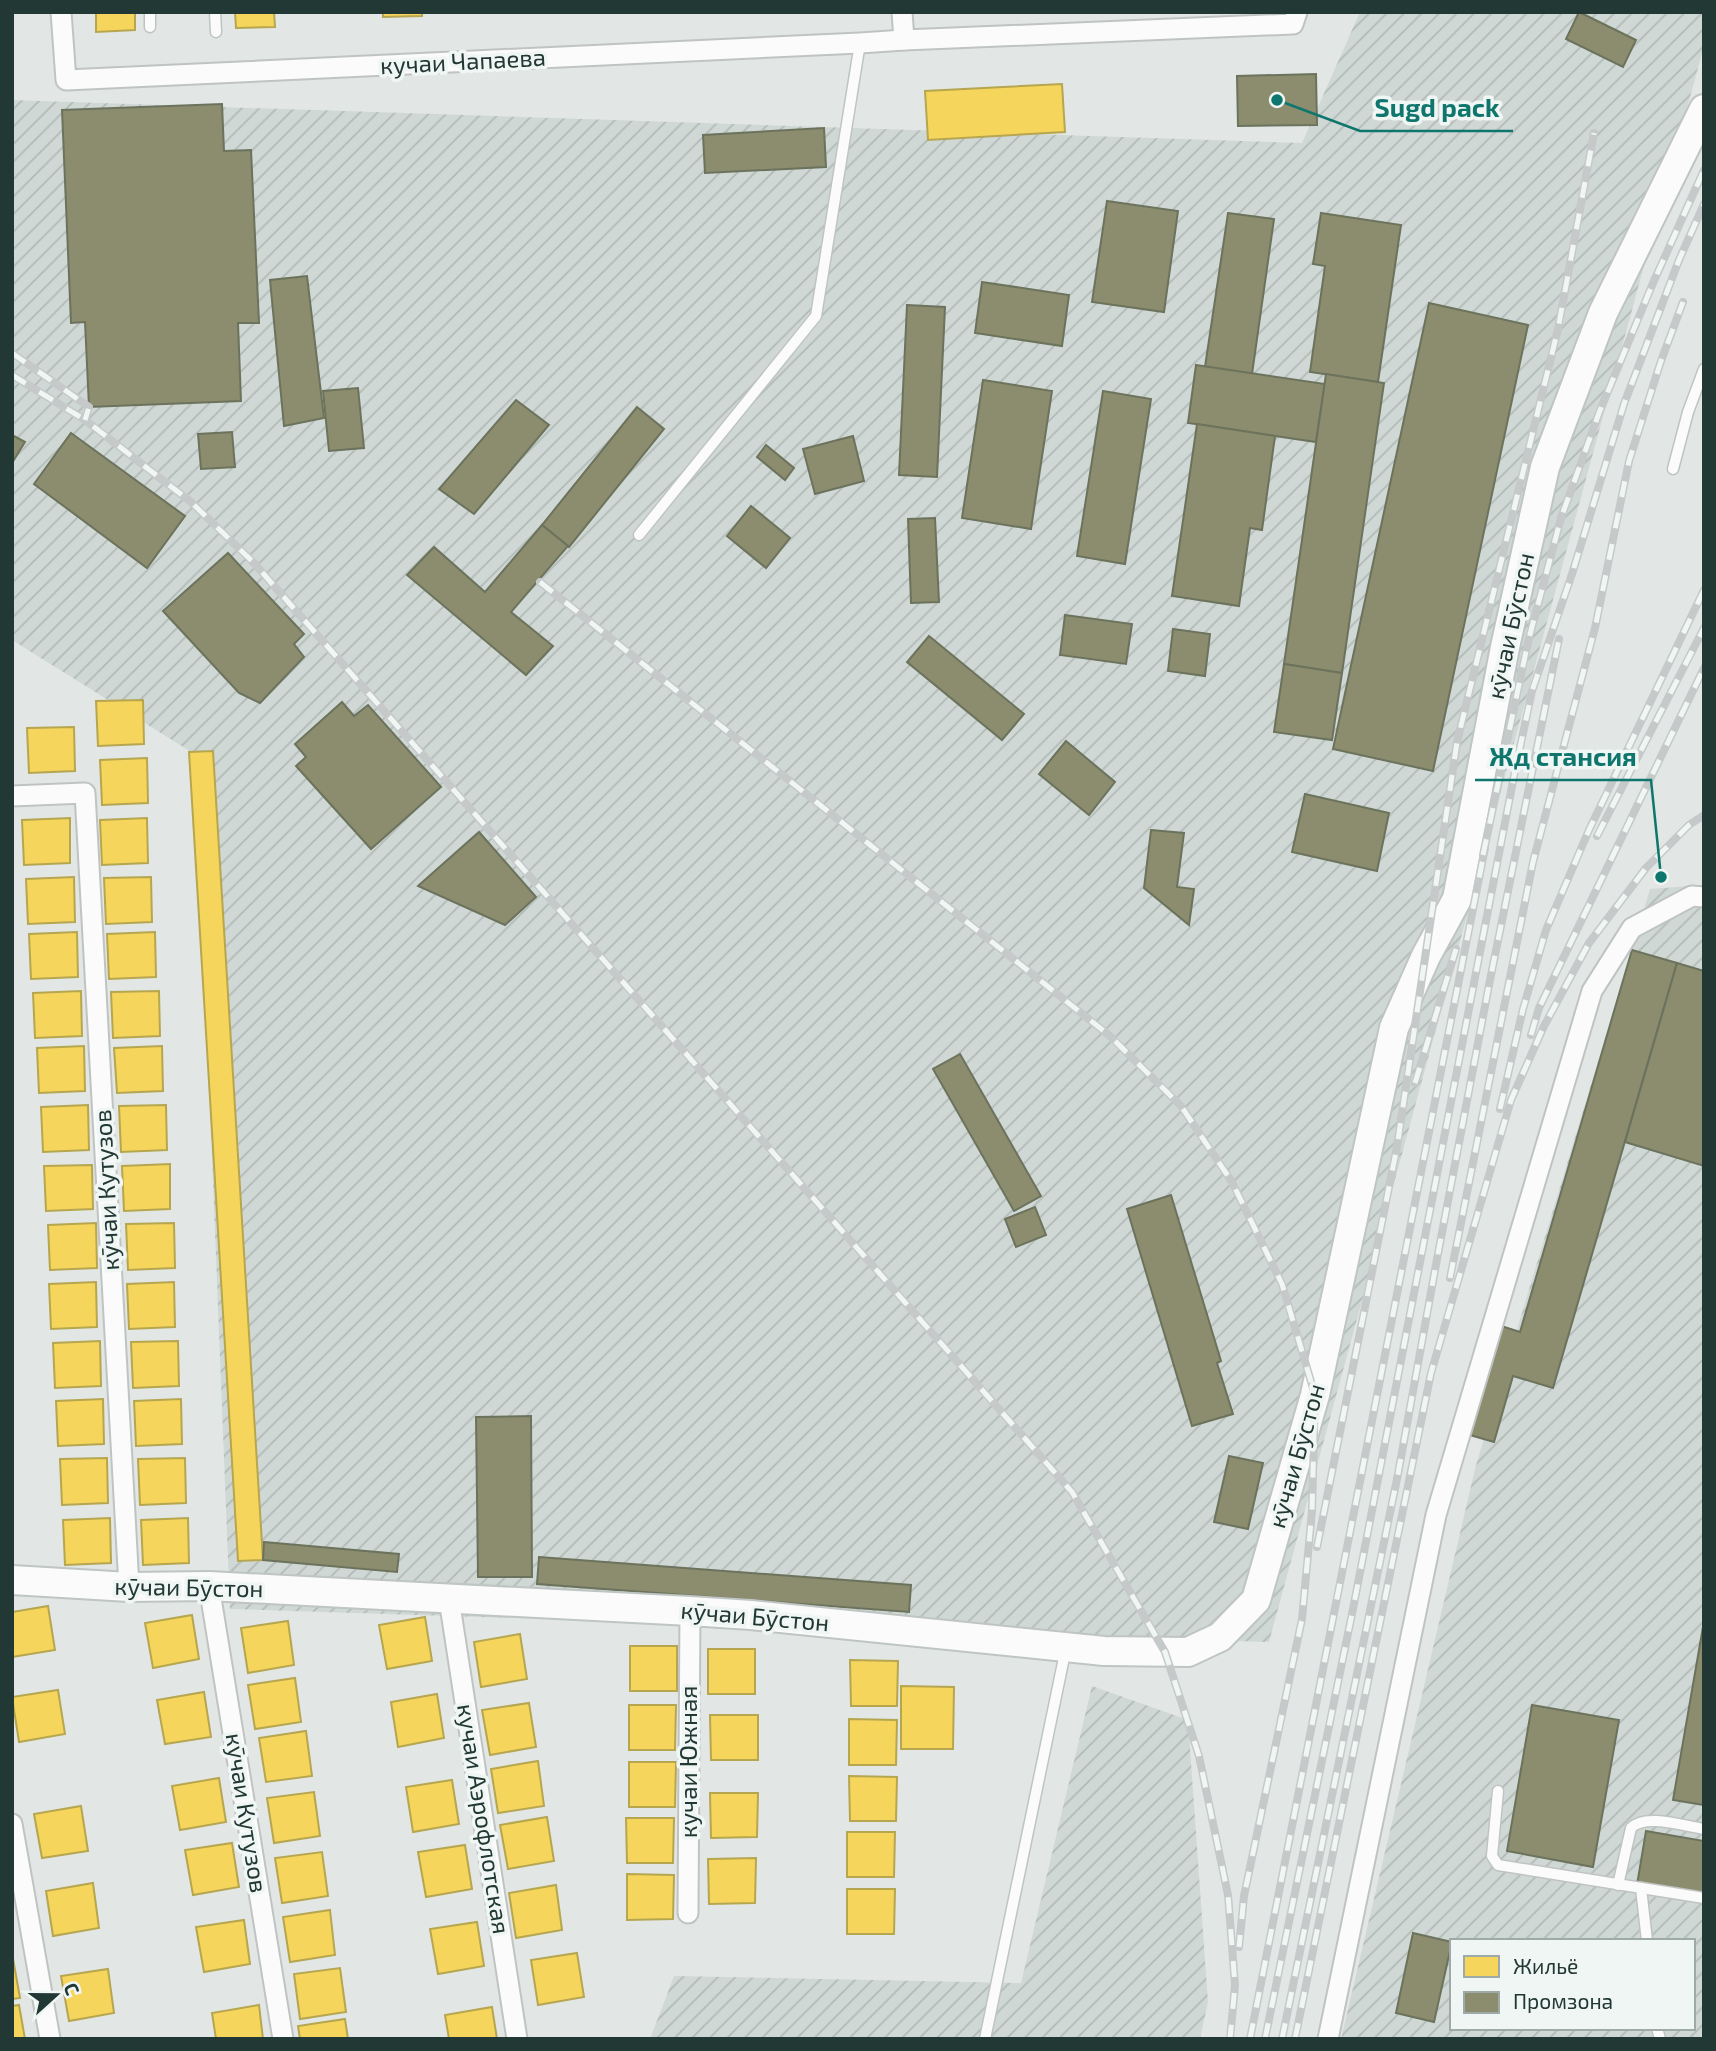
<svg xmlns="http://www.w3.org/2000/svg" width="1716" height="2051" font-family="'Exo 2',sans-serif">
<defs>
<pattern id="industrial-furrows" width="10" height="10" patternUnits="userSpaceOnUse" patternTransform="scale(1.75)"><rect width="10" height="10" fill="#d0d8d5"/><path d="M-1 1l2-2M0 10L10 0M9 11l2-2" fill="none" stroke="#b2bab7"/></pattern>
</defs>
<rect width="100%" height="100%" fill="#e2e7e5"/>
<g fill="url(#industrial-furrows)" fill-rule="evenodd">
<polygon points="1360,12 1704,12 1704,46 1269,1642 230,1609 196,755 12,640 12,100 1302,143"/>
<path d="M 1704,885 L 1704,2039 L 1341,2039 L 1476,1465 L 1650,889 ZM 1452,1941 L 1693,1941 L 1693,2028 L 1452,2028 Z"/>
<polygon points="1092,1686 1188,1720 1208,2002 1200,2039 650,2039 674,1976 1021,1983"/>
</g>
<g fill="#f6d55c" stroke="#b6a650" stroke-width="2">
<polygon points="96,12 135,12 135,30 96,32"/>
<polygon points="235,12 274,12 275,27 236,28"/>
<polygon points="383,12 422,12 422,16 383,17"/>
<polygon points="1062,84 1065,132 928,140 925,91"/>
<polygon points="143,700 144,744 98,746 96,701"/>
<polygon points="74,727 75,771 29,773 27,728"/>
<polygon points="213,751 263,1560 238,1561 189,752"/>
<polygon points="147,758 148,803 102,805 100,760"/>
<polygon points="70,818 70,863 24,865 22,820"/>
<polygon points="147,818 148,863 102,865 100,820"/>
<polygon points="74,877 75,922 28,924 26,879"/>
<polygon points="151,877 152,922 106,924 104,878"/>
<polygon points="77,932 78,977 31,979 29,934"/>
<polygon points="155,932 156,977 109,979 107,934"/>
<polygon points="81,991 82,1036 35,1038 33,993"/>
<polygon points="159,991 160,1036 113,1038 111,992"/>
<polygon points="84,1046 85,1091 39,1093 37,1048"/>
<polygon points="162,1046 163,1091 117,1093 114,1048"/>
<polygon points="88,1105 89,1150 43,1152 41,1107"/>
<polygon points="166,1105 167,1150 121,1152 119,1106"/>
<polygon points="170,1164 170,1209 124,1211 122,1166"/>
<polygon points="92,1165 93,1209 46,1211 44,1166"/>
<polygon points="96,1223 97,1268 50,1270 48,1225"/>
<polygon points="174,1223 175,1268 128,1270 126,1224"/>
<polygon points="96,1282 97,1327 51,1329 49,1284"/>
<polygon points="174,1282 175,1327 129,1329 127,1284"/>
<polygon points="100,1341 101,1386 55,1388 53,1343"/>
<polygon points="178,1341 179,1386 133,1388 131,1342"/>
<polygon points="103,1399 104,1444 58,1446 56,1401"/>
<polygon points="181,1399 182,1444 136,1446 134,1401"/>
<polygon points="107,1458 108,1503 62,1505 60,1459"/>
<polygon points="185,1458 186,1503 140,1505 138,1459"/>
<polygon points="110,1518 111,1563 65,1565 63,1520"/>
<polygon points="188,1518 189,1563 143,1565 141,1520"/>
<polygon points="48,1606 55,1650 12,1657 12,1612"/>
<polygon points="192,1615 199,1659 153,1668 145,1623"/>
<polygon points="425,1617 432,1661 387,1669 379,1625"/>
<polygon points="288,1621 294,1665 248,1673 241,1628"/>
<polygon points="520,1634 527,1679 481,1687 474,1642"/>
<rect x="630" y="1646" width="47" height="45"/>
<rect x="708" y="1649" width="47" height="45"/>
<polygon points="850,1660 898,1661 897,1706 851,1706"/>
<polygon points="295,1678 301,1722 255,1729 248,1685"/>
<polygon points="901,1686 954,1687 953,1749 901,1749"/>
<polygon points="58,1690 65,1734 19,1742 12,1697"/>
<polygon points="204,1692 211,1737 165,1744 157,1700"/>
<polygon points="437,1694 444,1738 398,1747 391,1702"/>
<polygon points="529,1703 536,1747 490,1755 482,1710"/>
<polygon points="629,1705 676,1705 675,1750 629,1750"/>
<polygon points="710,1715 758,1715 758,1760 711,1760"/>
<polygon points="849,1719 897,1720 896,1765 849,1765"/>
<polygon points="306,1731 312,1776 266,1782 259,1738"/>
<polygon points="538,1761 544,1806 498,1813 491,1769"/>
<polygon points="629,1762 676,1762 675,1807 629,1807"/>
<polygon points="849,1776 897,1777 896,1821 850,1821"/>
<polygon points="219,1778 226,1822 180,1830 172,1786"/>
<polygon points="452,1780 459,1824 413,1832 406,1787"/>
<polygon points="314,1792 320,1836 274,1843 267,1798"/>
<polygon points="710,1793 758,1793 757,1837 711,1838"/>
<polygon points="81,1806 88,1851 42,1858 34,1814"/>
<polygon points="547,1817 554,1861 508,1869 500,1825"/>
<polygon points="626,1818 674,1818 673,1863 627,1863"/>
<polygon points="847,1832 895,1832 894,1877 847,1877"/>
<polygon points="232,1843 239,1887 193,1895 185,1850"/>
<polygon points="465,1845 472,1889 426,1897 418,1852"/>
<polygon points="322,1852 328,1896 282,1903 275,1858"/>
<polygon points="756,1858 755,1903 709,1904 708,1859"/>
<polygon points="627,1874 674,1875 673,1919 627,1920"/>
<polygon points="93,1883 99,1928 53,1936 46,1891"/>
<polygon points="556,1885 562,1930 516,1938 509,1893"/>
<polygon points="847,1889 895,1889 894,1934 847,1934"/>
<polygon points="330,1910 335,1955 290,1962 283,1917"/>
<polygon points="244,1920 250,1964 204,1972 196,1927"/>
<polygon points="477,1922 484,1966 438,1974 430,1929"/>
<polygon points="12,1953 20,1998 12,1999"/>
<polygon points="577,1953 584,1997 538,2005 531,1960"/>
<polygon points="340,1968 346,2012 300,2019 294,1974"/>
<polygon points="108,1969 114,2013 69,2021 61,1976"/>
<polygon points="19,2005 25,2039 12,2039 12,2006"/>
<polygon points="259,2005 263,2039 216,2039 212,2013"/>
<polygon points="492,2007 497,2039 449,2039 445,2015"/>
<polygon points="345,2019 348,2039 300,2039 298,2026"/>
</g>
<g fill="#8c8c6e" stroke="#6c735d" stroke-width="2">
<polygon points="1579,12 1636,40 1623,67 1566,39"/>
<polygon points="1316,74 1317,125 1238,126 1237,76"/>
<polygon points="222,104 224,151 251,150 259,323 238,323 241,401 89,407 85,322 71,323 62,110"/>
<polygon points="824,128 826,167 705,173 703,135"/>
<polygon points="1107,201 1178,211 1164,312 1092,302"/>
<polygon points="1228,213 1274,219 1252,374 1205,367"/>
<polygon points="1321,213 1401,225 1378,382 1310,372 1325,266 1313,264"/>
<polygon points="307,276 324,418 284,426 270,280"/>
<polygon points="982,282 1069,295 1062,346 975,333"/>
<polygon points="1429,303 1528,325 1433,771 1333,749"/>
<polygon points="907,305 945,307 937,477 899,475"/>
<polygon points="1196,365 1325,384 1316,442 1188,423"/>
<polygon points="1326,374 1384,383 1342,673 1284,664"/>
<polygon points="983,380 1052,391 1031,529 962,518"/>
<polygon points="358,388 364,448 329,451 323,391"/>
<polygon points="1103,391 1151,399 1125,564 1077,556"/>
<polygon points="516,400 549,425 474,514 439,489"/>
<polygon points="637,407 664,429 569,547 542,525"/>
<polygon points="1197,424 1275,436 1262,530 1250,528 1239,606 1172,596"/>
<polygon points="232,432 235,467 201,469 198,434"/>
<polygon points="71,433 185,516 147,568 34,484"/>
<polygon points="12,435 25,442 12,463"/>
<polygon points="853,436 864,481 815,494 803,449"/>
<polygon points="766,445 794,468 785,480 757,457"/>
<polygon points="751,506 790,538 766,568 727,536"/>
<polygon points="935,518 939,602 911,603 908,519"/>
<polygon points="542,525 568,546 511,612 553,646 526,675 407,575 434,547 485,592"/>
<polygon points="228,553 304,634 294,644 304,657 260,703 239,693 163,611"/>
<polygon points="1065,615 1132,624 1126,664 1060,655"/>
<polygon points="1173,629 1210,634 1205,676 1168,671"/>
<polygon points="929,636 1024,714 1002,740 907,662"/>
<polygon points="1284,664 1342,673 1332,740 1274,732"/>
<polygon points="342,702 354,716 368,705 441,787 371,849 296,766 306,757 295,744"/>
<polygon points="1066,741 1115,782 1089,815 1039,774"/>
<polygon points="1305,794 1389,813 1377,871 1292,852"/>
<polygon points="1151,830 1184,833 1177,887 1194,889 1189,925 1144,888"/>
<polygon points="479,832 536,897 505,925 418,886"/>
<polygon points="1632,950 1677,963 1553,1388 1513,1376 1494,1442 1463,1433 1495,1324 1520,1332"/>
<polygon points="1677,963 1704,971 1704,1166 1625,1142"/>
<polygon points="960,1054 1041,1196 1014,1211 933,1069"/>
<polygon points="1171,1195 1221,1361 1217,1363 1233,1414 1192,1426 1127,1209"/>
<polygon points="1035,1207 1046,1235 1016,1247 1005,1219"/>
<polygon points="531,1416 532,1577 478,1577 476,1417"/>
<polygon points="1229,1456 1263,1463 1248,1529 1214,1522"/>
<polygon points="264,1542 399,1554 397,1572 263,1560"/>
<polygon points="539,1557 911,1585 909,1612 537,1584"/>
<polygon points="1704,1621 1704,1805 1673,1800"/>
<polygon points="1532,1705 1619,1720 1593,1867 1507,1851"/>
<polygon points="1646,1831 1704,1841 1704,1897 1637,1885"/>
<polygon points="1413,1933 1452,1942 1434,2022 1396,2013"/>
</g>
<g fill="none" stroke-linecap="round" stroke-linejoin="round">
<defs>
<g id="service">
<polyline points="150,12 150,27"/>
<polyline points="215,12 216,32"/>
<polyline points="1673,469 1688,412 1704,369"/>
<polyline points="639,535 816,316 860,43"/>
<polyline points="1498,1791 1492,1856 1498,1865 1704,1898"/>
<path d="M 1618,1885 L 1631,1828 C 1645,1813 1684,1826 1704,1829"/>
<polyline points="1641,1888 1647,1941"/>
<polyline points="1657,2028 1660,2039"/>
<polyline points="985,2039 1066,1648"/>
</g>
<g id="minor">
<polyline points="61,12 66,80 860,43 904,40 1293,24 1297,12"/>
<polyline points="902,12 904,40"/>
<polyline points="12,796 85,793 129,1587"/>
<polyline points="209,1586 283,2039"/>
<polyline points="449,1599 517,2039"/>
<polyline points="12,1824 50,2039"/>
<polyline points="688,1913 690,1611"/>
<polyline points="1328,2039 1436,1515 1592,991 1632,928 1692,896 1704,897"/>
</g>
<polyline id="secondary" points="12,1580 129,1587 209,1586 690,1611 751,1615 1104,1651 1188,1652 1220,1637 1256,1600 1315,1395 1394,1028 1426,956 1457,899 1505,647 1545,467 1603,313 1704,109"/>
</defs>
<use href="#service" stroke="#bfc4c2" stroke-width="13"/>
<use href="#minor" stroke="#bfc4c2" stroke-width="23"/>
<use href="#secondary" stroke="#bec5c3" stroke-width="32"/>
<use href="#service" stroke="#fbfbfb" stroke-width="10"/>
<use href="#minor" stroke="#fbfbfb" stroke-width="19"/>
<use href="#secondary" stroke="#fbfbfb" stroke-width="28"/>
<defs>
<g id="rail">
<polyline points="12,353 89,407 85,420"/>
<polyline points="12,375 85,420 191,502 253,562 1072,1492 1165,1652 1199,1756 1228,1895 1235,1985 1230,2039"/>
<polyline points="540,582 1110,1036 1181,1106 1232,1182 1282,1284 1315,1395 1312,1511 1302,1619 1244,1896 1239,1947"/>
<polyline points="1597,836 1704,628"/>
<polyline points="1483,855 1528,642 1561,518 1599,413 1653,283 1704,170"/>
<polyline points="1531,1035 1539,1008 1704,668"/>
<polyline points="1415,1083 1456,949"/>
<polyline points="1500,1109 1523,1009 1546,930 1589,830 1704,590"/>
<polyline points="1450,1278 1533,862 1595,628 1629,461 1661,361 1683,302"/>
<polyline points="1317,1547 1397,1147 1457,742 1558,329 1594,133"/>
<polyline points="1250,2039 1485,848"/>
<polyline points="1265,2039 1352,1614 1514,776 1532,691 1572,574 1624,404 1679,260 1704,204"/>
<polyline points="1282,2039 1398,1474 1437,1259 1489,985 1559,639"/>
<polyline points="1295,2039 1431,1373 1511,1100 1544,1026 1589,943 1646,868 1689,825 1704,815"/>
</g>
</defs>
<use href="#rail" stroke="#c6c9c9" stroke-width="8"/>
<use href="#rail" stroke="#f0f6f4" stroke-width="5" stroke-dasharray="16" stroke-linecap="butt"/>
</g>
<g text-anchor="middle" stroke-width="7" stroke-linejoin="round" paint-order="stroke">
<g font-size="24" fill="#223834" stroke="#f0f6f4">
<text transform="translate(463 62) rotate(-3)" y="8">кучаи Чапаева</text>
<text transform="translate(1511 626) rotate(-78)" y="8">кӯчаи Бӯстон</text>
<text transform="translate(107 1190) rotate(-93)" y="8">кӯчаи Кутузов</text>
<text transform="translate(1297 1456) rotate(-74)" y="8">кӯчаи Бӯстон</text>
<text transform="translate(189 1588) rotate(1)" y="8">кӯчаи Бӯстон</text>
<text transform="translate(755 1617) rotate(5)" y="8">кӯчаи Бӯстон</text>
<text transform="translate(689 1762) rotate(-90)" y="8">кучаи Южная</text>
<text transform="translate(246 1813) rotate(81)" y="8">кӯчаи Кутузов</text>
<text transform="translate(483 1819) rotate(81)" y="8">кучаи Аэрофлотская</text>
</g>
</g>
<path fill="none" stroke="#0f766e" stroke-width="2.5" d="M1277 100L1360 131H1513M1661 877L1651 780H1475"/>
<g fill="#0f766e" stroke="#f0f6f4" stroke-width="2.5">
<circle cx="1277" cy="100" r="7"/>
<circle cx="1661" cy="877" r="7"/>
</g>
<g font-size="26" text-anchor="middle" font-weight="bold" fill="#0f766e" stroke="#f0f6f4" stroke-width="7" stroke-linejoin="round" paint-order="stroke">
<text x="1437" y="117">Sugd pack</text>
<text x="1563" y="766">Жд стансия</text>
</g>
<rect width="1716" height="2051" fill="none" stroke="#223834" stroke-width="28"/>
<rect x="1450" y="1939" width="245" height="91" fill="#f0f6f4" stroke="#9eaaa7" stroke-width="2"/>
<rect x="1464" y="1956" width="35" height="21" fill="#f6d55c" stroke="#9eaaa7" stroke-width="2"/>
<text x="1513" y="1974" font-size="21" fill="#223834">Жильё</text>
<rect x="1464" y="1992" width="35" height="21" fill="#8c8c6e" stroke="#9eaaa7" stroke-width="2"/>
<text x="1513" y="2009" font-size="21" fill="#223834">Промзона</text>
<g transform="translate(56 1995) rotate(69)" stroke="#f0f6f4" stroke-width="5" paint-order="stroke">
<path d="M0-5L12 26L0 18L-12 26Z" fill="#223834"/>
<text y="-10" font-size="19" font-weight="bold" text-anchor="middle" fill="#223834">С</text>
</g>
</svg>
